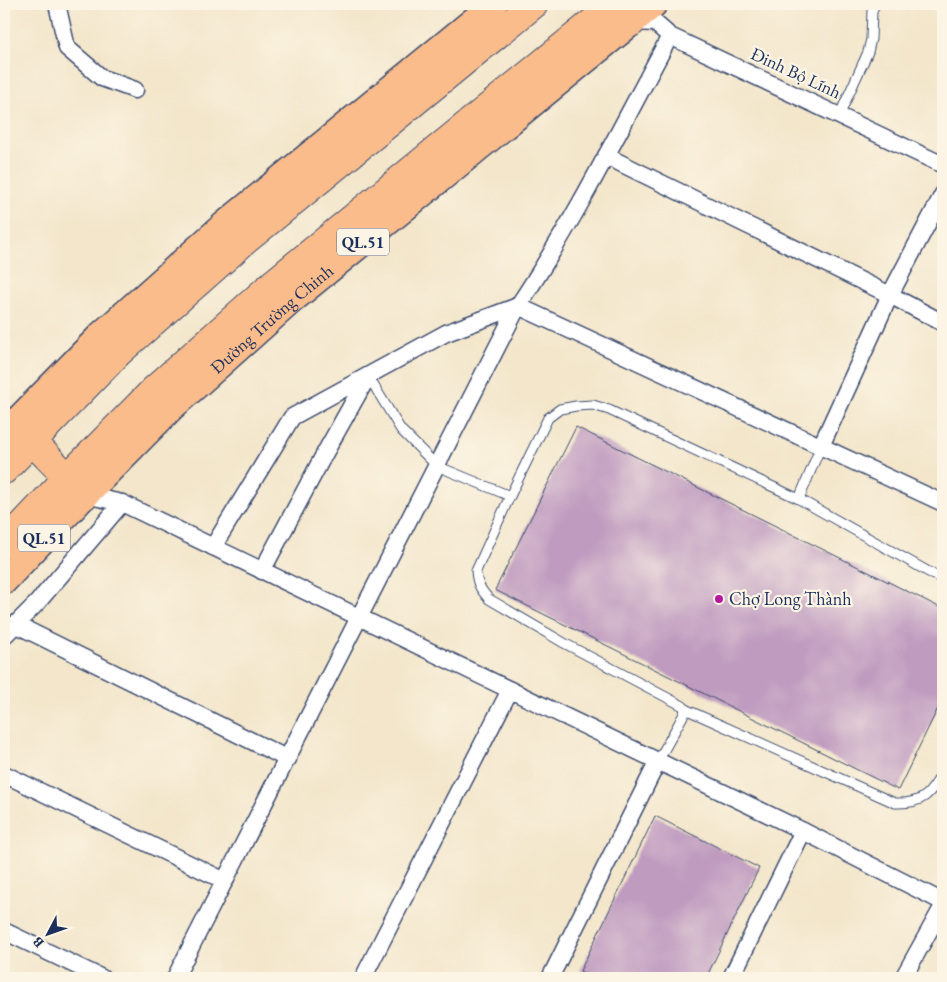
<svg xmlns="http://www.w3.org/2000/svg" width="947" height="982" font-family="'EB Garamond',serif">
<rect width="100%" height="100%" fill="#fcf5e5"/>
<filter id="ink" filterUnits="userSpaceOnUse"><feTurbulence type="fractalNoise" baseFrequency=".02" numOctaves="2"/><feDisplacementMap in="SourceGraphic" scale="10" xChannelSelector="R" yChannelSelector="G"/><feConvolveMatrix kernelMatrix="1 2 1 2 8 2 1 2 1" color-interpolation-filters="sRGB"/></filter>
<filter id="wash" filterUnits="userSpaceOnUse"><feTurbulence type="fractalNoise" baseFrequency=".0096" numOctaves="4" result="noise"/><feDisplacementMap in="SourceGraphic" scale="20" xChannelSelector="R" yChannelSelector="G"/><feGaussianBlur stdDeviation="1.12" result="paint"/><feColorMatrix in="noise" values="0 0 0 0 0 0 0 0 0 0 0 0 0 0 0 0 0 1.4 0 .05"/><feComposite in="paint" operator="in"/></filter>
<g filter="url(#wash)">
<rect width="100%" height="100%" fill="#f3e6cb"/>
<g id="blocks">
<g fill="#bf9bc0">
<polygon points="576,427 943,609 943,698 898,790 495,590"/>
<polygon points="655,816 759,868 706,978 594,978 580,971"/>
</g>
</g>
</g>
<g filter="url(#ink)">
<use href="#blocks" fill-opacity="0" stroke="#3b4a6e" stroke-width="1"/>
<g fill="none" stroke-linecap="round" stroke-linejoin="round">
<defs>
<g id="service">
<polyline points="839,116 868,52 871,39 872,11 875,4"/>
<polyline points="368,376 401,430 437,466 510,496"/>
<polyline points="799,499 821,446"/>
<path d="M 685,709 L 895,803 C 924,804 930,794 943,772"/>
<path d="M 658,761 L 684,714 L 685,709 L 683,706 L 564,643 L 489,599 C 480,589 477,584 476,571 L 510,496 L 548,418 L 560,409 L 576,406 L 593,405 L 609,410 L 799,499 L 943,580"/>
</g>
<g id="minor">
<polyline points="57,4 67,48 102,78 135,90"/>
<polyline points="632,22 655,23 670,36 943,165"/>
<polyline points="606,156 890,295 943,323"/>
<polyline points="821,446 890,295 943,194"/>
<polyline points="85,495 122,503 803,831 943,902"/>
<polyline points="213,547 292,417 446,333 518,306 943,503"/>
<polyline points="262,571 326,451 368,376"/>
<polyline points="15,624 288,759"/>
<polyline points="4,636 37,603 122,503"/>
<polyline points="4,774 225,881"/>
<polyline points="4,931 102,978"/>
<path d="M 175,978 L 518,306 C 575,220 621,127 670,36"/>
<polyline points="363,978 510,690"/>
<polyline points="550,978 658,761"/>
<polyline points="731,978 803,831"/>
<polyline points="903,978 943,906"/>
</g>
<g id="primary">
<polyline points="4,434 102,334 224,225 494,4"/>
<path id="s1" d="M 4,581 L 85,495 L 171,408 L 292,300 L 654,4"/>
</g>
<g id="trunk">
<polyline points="616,4 632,22"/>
<polyline points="14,423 85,495"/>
<polyline points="4,470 119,352 241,244 534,4"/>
<polyline points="4,545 67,478 154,390 275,282 615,4"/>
</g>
</defs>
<use href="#service" stroke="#3b4a6e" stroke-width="11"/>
<use href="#minor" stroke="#3b4a6e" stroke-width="19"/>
<use href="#primary" stroke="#3b4a6e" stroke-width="29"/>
<use href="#trunk" stroke="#3b4a6e" stroke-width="30"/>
<use href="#service" stroke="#fff" stroke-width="9"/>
<use href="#minor" stroke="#fff" stroke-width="16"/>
<use href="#primary" stroke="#fabc8b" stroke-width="26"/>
<use href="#trunk" stroke="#fabc8b" stroke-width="28"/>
</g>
</g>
<circle fill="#b5179e" stroke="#fcf5e5" stroke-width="2" cx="719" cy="599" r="5"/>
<g text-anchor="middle" stroke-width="4.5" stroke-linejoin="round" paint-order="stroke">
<g fill="#fcf5e5" stroke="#5e6a86" stroke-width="1">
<rect x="337" y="228.5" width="52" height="27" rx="4"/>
<rect x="18" y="524.5" width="52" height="27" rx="4"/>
</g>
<g font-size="16" font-weight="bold" fill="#1b2f5e">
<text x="363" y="248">QL.51</text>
<text x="44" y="544">QL.51</text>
</g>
<g font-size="18" fill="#1b2f5e" stroke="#fcf5e5">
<text transform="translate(796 73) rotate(25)" y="6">Đinh Bộ Lĩnh</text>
<text dy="6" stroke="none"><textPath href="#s1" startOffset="375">Đường Trường Chinh</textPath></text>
</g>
<g font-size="18" fill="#1b2f5e" stroke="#fcf5e5" text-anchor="start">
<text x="729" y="605">Chợ Long Thành</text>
</g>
</g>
<rect width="947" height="982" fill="none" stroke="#fcf5e5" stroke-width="20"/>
<g transform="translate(48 934) rotate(229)" stroke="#fcf5e5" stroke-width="4" paint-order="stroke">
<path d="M0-4L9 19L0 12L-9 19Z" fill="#1b2f5e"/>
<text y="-8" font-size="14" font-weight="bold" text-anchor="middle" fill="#1b2f5e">B</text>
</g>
</svg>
